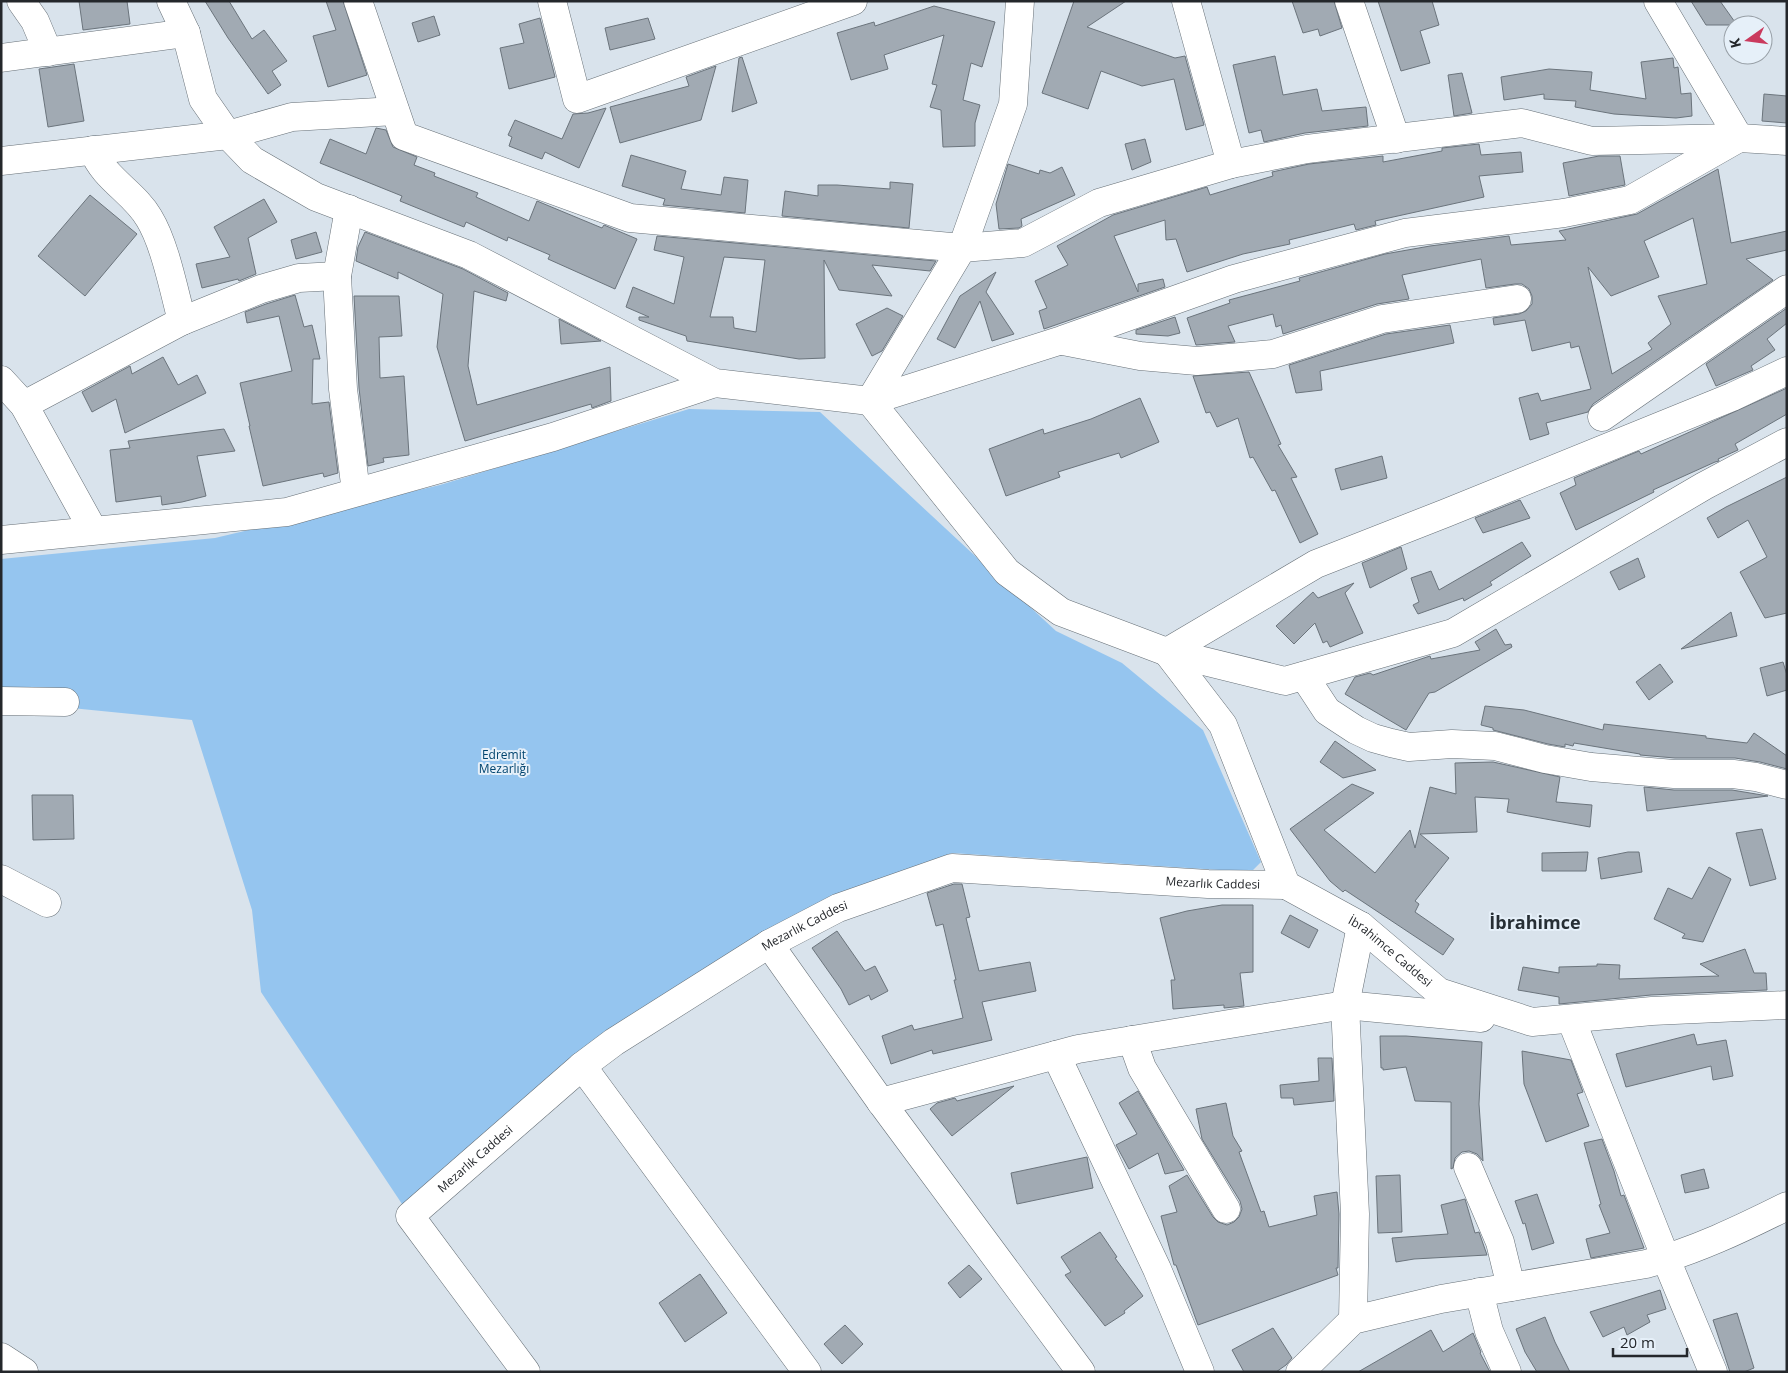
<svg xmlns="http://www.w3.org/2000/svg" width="1788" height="1373" font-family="'Open Sans',sans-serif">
<rect width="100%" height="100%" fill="#d9e3ec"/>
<polygon fill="#95c5ef" points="689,409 820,412 1056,631 1122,663 1203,730 1261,862 1251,872 952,853 841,895 721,958 580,1053 406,1210 261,992 252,910 192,720 1,701 1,559 215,538 440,485"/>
<g fill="#a1aab3" stroke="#6b747c" fill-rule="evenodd">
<polygon points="79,1 127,1 130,24 83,30"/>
<polygon points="205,1 229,1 252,39 264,30 287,61 272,71 281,85 268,94 228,38"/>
<polygon points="326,1 343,1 367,75 328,87 313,36 336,30"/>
<polygon points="1074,1 1126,1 1087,27 1175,58 1185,56 1204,125 1186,130 1174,79 1142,86 1101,71 1088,109 1042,93"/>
<polygon points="1292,1 1334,1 1342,28 1320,36 1318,29 1303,33"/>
<polygon points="1378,1 1432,1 1439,25 1420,31 1430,63 1401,71"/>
<polygon points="1691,1 1720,1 1737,25 1706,25"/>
<polygon points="934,6 995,22 982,67 971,63 963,100 980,105 975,123 975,146 943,147 941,110 930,107 937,85 932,84 944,35 884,55 888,69 851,80 837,33 874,22 875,26"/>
<polygon points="434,16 440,35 418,42 412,23"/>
<polygon points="540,18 555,77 509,89 500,48 524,43 519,24"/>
<polygon points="648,18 655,39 610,50 605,28"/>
<polygon points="1275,56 1283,95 1317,89 1322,111 1366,107 1368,126 1305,133 1264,142 1261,130 1249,133 1233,65"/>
<polygon points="742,57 757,103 732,112 739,58"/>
<polygon points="1673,58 1674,68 1678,67 1681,94 1691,93 1692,116 1676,118 1614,114 1575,107 1576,101 1544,99 1544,94 1504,100 1501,77 1549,69 1592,72 1590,90 1646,99 1641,62"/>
<polygon points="74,64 84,121 48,127 39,69"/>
<polygon points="716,66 701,120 620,143 610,107 689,86 686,77"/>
<polygon points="1462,73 1472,113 1454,116 1448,75"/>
<polygon points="1764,94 1787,96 1787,123 1762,121"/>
<polygon points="606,108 579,168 545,152 542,159 509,146 512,137 508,135 515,120 562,139 573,114 588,113"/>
<polygon points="376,128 386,130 393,147 417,157 414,165 435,173 434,176 478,193 476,197 529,221 537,201 602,228 604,225 637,239 615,289 548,259 550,255 508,237 507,241 466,222 464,227 400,201 402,196 320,163 330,139 366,154"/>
<polygon points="1145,139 1151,162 1132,170 1125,144"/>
<polygon points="1479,144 1481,155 1521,152 1523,172 1479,176 1484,197 1375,221 1376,225 1356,230 1354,224 1289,240 1290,244 1243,254 1187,272 1176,239 1166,240 1165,220 1114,236 1138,292 1138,284 1163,279 1165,287 1044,329 1039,311 1047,308 1035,281 1068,265 1057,246 1113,215 1207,187 1210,195 1273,176 1272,172 1309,164 1383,156 1383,162 1442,151 1442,148"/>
<polygon points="631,155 686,171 681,189 721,195 724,177 748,180 745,213 663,205 665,199 622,186"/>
<polygon points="1599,156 1620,156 1625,185 1569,196 1563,163"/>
<polygon points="1008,164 1039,174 1040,170 1050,173 1062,167 1075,195 1021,219 1022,226 1019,228 999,229 996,204"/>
<path d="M 1718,169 L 1731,243 L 1787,231 L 1787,250 L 1746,259 L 1773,280 L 1593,404 L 1588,412 L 1546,423 L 1549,434 L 1530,440 L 1519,398 L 1538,393 L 1541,401 L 1591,389 L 1579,346 L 1571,348 L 1570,342 L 1532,351 L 1525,320 L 1494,325 L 1493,318 L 1519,314 L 1526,311 L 1532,304 L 1532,296 L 1529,289 L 1522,284 L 1515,284 L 1486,288 L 1481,259 L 1402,275 L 1409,299 L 1377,304 L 1283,334 L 1281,325 L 1276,327 L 1273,314 L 1228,326 L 1235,342 L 1196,345 L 1187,318 L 1230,303 L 1229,300 L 1300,281 L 1299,278 L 1385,254 L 1430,246 L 1509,236 L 1511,245 L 1566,240 L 1559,231 L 1637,214 ZM 1693,218 L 1707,284 L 1658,296 L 1671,324 L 1648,343 L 1652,349 L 1612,374 L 1588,267 L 1611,296 L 1659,277 L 1644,241 Z"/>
<polygon points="890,182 913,184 909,228 782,216 785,191 818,196 818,185 837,185 890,189"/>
<polygon points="90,195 137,234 85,296 38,256"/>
<polygon points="264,199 277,222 248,238 256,274 239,281 238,279 202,288 196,264 230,257 214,227"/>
<polygon points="316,232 322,252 296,259 291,240"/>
<polygon points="365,232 463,269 508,293 506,301 474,291 468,366 477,405 610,367 611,401 592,408 591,404 465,441 437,347 443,294 398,272 398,279 356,261 358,247"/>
<path d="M 657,236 L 936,261 L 930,271 L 872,265 L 892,296 L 839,290 L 824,260 L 825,358 L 799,359 L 687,341 L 686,336 L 639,320 L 639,317 L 649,317 L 626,307 L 633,287 L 674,304 L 684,257 L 654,250 ZM 724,257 L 765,260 L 756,332 L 734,328 L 733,317 L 710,317 Z"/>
<polygon points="996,272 986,292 1014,334 992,341 980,301 955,348 937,339 960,296"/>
<polygon points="295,295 304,327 312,325 320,359 313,359 312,404 329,402 338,473 324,477 323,473 263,486 249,426 250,426 240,383 292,371 279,316 247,323 245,312 266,304"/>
<polygon points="354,296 399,296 402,336 379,337 380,378 404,376 409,455 383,458 384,462 368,466 359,388"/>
<polygon points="887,308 903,316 882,351 872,356 856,324"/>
<polygon points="1787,308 1787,323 1767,339 1775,350 1751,366 1753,370 1716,386 1706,364"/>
<polygon points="1175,317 1180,333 1168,336 1136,334 1136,330"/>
<polygon points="559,319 601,341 561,344"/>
<polygon points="1450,325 1454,343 1320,371 1322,390 1296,393 1289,365 1386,334"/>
<polygon points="163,357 178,385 197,375 206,393 125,433 116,399 92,412 82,392 130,366 132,374"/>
<polygon points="1249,372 1281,444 1278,445 1297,477 1291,478 1318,534 1300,543 1275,490 1272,491 1253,457 1250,458 1238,418 1217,427 1210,412 1206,413 1193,376"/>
<polygon points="1787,388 1787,414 1735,444 1738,450 1718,459 1719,461 1715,462 1653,490 1654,492 1576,530 1560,493 1576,485 1574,478 1639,451 1641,454"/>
<polygon points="1140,398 1159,442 1121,458 1119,453 1058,472 1060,477 1006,496 989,449 1043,429 1044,434 1091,419"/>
<polygon points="224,429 235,451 197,456 206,496 182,502 162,505 161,496 116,502 110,450 130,448 128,441"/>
<polygon points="1382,456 1387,478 1341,490 1335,469"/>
<polygon points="1787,477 1787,613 1765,618 1740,572 1767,557 1748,520 1718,538 1707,518 1726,507"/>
<polygon points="1520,500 1530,518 1483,533 1475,518"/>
<polygon points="1522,542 1531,556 1490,582 1492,585 1464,601 1463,598 1418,614 1413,605 1419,602 1411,578 1431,571 1439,590"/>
<polygon points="1401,547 1407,569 1370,588 1362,563"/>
<polygon points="1638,558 1645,577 1619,590 1610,572"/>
<polygon points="1354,583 1345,593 1363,633 1330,647 1327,641 1323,643 1315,623 1294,644 1276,626 1313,592 1318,598"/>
<polygon points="1731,612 1737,636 1681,649"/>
<polygon points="1496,629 1505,645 1511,644 1512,647 1435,692 1429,693 1406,730 1345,694 1355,677 1370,673 1373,675 1430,656 1431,659 1480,650 1475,642"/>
<polygon points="1783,662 1787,675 1787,690 1767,696 1760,668"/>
<polygon points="1660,664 1673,682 1649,700 1636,682"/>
<polygon points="1485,706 1524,710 1603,730 1604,724 1706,736 1706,738 1747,743 1754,733 1787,756 1787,769 1760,762 1735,758 1675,758 1640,755 1640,754 1574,743 1573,746 1565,744 1565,747 1548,744 1493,730 1493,728 1481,725"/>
<polygon points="1335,741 1376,770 1343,778 1320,762"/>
<polygon points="1493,762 1560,777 1556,802 1592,805 1590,827 1507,812 1509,799 1475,797 1477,832 1420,834 1449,858 1415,901 1419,904 1415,912 1454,939 1443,955 1345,890 1343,892 1330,881 1290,829 1352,784 1374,793 1324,830 1375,873 1410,830 1415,848 1430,787 1456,794 1455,763"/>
<polygon points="1644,787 1674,790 1732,790 1768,796 1647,811"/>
<polygon points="32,795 73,795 74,839 33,840"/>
<polygon points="1762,829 1776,879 1750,886 1736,833"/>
<polygon points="1588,852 1586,871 1542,871 1542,853"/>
<polygon points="1628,852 1639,852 1642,872 1601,879 1598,858"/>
<polygon points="1709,867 1731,879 1703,942 1682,938 1685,934 1654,919 1668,888 1692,899"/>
<polygon points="954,884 962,884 970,917 966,918 979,971 1030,962 1036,991 982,1002 992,1040 933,1054 932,1050 891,1064 882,1036 912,1025 914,1030 963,1018 954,980 956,980 943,924 936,926 927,893"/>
<polygon points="1222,905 1253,905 1253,972 1240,973 1244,1006 1224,1008 1224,1005 1173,1009 1171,980 1175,980 1160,918 1187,911"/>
<polygon points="1290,915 1318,930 1309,948 1281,933"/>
<polygon points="837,931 865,971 875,966 888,991 871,1000 869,995 849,1005 841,989 812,948"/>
<polygon points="1745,949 1754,973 1766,973 1767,990 1651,995 1559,1004 1559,997 1518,990 1523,967 1559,973 1559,967 1597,966 1597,964 1620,965 1619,979 1719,976 1700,964"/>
<polygon points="1694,1034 1697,1045 1726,1040 1733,1076 1713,1080 1711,1066 1626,1087 1616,1054"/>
<polygon points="1380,1036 1406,1036 1482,1042 1479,1104 1483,1161 1477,1154 1469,1151 1462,1152 1455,1158 1453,1168 1451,1169 1451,1102 1415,1101 1406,1067 1383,1070 1383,1068 1381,1068"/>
<polygon points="1522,1051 1571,1060 1583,1092 1577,1094 1589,1126 1546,1142 1524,1084"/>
<polygon points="1318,1058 1332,1058 1334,1101 1294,1105 1293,1098 1281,1098 1280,1085 1319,1081"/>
<polygon points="1014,1086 952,1136 930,1109 937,1103 955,1098 957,1101"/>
<polygon points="1138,1091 1184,1170 1165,1174 1158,1153 1129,1169 1116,1145 1137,1134 1119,1103"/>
<polygon points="1226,1103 1233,1136 1242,1151 1239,1152 1261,1212 1264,1211 1269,1227 1317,1215 1314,1196 1337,1192 1339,1214 1338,1268 1336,1268 1338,1275 1198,1325 1176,1265 1174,1265 1161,1216 1177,1212 1169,1186 1187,1175 1213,1217 1218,1222 1227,1225 1234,1222 1239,1217 1242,1209 1240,1201 1202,1139 1196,1109"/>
<polygon points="1602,1139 1614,1171 1621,1196 1624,1195 1644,1248 1591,1258 1586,1239 1610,1233 1599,1205 1601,1204 1584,1143"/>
<polygon points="1087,1157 1093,1188 1017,1204 1011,1173"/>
<polygon points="1704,1169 1709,1188 1685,1193 1681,1175"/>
<polygon points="1400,1175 1402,1232 1378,1233 1376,1176"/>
<polygon points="1537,1194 1554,1243 1532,1250 1525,1223 1523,1224 1515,1201"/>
<polygon points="1465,1199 1475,1233 1479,1232 1487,1255 1414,1259 1396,1262 1392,1238 1448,1234 1441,1205"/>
<polygon points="1100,1232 1117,1257 1115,1258 1143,1296 1124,1311 1125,1313 1105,1326 1065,1275 1071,1272 1061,1257"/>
<polygon points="969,1265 982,1279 960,1298 948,1283"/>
<polygon points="700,1274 727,1313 685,1342 659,1303"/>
<polygon points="1660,1290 1666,1309 1647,1315 1650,1322 1627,1335 1624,1327 1603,1337 1590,1312"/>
<polygon points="1737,1313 1754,1368 1744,1372 1730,1372 1713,1320"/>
<polygon points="1545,1317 1555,1342 1570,1372 1537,1372 1525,1352 1516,1329"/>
<polygon points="845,1325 863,1344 842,1364 824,1344"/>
<polygon points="1273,1328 1292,1358 1286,1365 1276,1372 1244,1372 1232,1350"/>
<polygon points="1431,1330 1443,1352 1473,1333 1481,1352 1480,1353 1490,1372 1358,1372"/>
</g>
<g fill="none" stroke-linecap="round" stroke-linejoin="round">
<defs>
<g id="minor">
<polyline points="21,1 35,21 48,52"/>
<polyline points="171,1 186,33 203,99 228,135 252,160 316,197 469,255 715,383 870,401 1062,340 1234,279 1405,233 1564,213 1630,200 1739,138 1658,1"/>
<polyline points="358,1 404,136 630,218 962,248 1023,243 1099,203 1231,164 1307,149 1522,123 1592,141 1739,138 1787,141"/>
<polyline points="552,1 577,99 853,1"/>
<polyline points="1186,1 1231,164"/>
<polyline points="1349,1 1396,139"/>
<polyline points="1,58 186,33"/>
<path d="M 93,150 C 104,179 134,192 149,218 C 165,244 174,291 182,321"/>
<polyline points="1,161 228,135 292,117 395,111"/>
<polyline points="349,209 337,276 343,389 356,492"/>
<polyline points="1063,341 1140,356 1197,361 1273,354 1382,319 1517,299"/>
<polyline points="1,380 24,405 93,530"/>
<polyline points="870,401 1007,572 1061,612 1167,652 1285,681 1453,633 1704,486 1787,442"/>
<polyline points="870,401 962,248 1013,104 1020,1"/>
<polyline points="24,405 182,321 261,289 299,278 337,276"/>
<polyline points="1602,417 1787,289"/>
<polyline points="1,540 287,512 553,437 715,383"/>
<path id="s1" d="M 1167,652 L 1223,725 L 1286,885 L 1361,926 L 1439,992 L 1532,1022 L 1652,1011 L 1787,1005"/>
<polyline points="1167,652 1316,564 1446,513 1732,397 1787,371"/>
<polyline points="1304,676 1327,711 1356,730 1373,738 1391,743 1409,747 1452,744 1495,746 1545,759 1591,767 1674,774 1733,774 1756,777 1787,785"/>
<polyline points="1,701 65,702"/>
<polyline points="1,879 47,903"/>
<polyline points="769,944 881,1102 1081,1372"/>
<polyline points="1571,1019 1666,1259 1713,1372"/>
<polyline points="1132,1040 1142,1068 1226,1209"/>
<polyline points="1056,1055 1157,1269 1200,1372"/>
<polyline points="582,1066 807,1372"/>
<polyline points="881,1102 1078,1049 1345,1005 1481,1018"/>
<polyline points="1468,1167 1500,1242 1511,1287"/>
<polyline points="1479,1292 1489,1331 1507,1372"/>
<polyline points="1353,1320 1355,1214 1345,1005 1361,926"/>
<path id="s2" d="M 526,1372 L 410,1216 L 582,1066 L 614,1042 L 769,944 L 838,908 L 952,868 L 1208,884 L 1286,885"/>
<path d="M 1300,1372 L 1353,1320 L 1441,1299 L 1646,1264 C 1695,1251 1741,1229 1787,1206"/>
</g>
<polyline id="major" points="1,1357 24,1372"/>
</defs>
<use href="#minor" stroke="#677077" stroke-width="29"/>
<use href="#major" stroke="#677077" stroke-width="29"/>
<use href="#minor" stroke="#fff" stroke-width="28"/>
<use href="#major" stroke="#fff" stroke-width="28"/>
</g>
<g text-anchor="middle" stroke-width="4" stroke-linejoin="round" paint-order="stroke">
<g font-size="12" fill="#00446f" stroke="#e6f0f9">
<text x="504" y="759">Edremit<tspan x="504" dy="14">Mezarlığı</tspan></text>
</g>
<g font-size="12" fill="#24272b" stroke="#e6f0f9">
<text dy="4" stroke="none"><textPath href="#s2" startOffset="1106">Mezarlık Caddesi</textPath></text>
<text dy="4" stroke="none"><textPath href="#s2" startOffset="686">Mezarlık Caddesi</textPath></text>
<text dy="4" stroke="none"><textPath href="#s1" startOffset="388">İbrahimce Caddesi</textPath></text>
<text dy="4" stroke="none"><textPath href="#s2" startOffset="281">Mezarlık Caddesi</textPath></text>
</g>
<g font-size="18" font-weight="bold" fill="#272f35" stroke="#e6f0f9">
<text x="1535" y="929">İbrahimce</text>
</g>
</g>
<rect width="1788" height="1373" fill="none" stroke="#24272b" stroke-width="5"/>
<g transform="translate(1748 40) rotate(256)"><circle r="24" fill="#e6f0f9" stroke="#98a0a7"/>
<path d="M0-4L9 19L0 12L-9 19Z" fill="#ca3a5e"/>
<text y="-8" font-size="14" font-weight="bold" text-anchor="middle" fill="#24272b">K</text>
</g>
<path d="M1613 1348v8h74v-8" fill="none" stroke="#24272b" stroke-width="2.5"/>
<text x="1620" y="1348" font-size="15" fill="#24272b" stroke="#e6f0f9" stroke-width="4" paint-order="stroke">20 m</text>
</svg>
